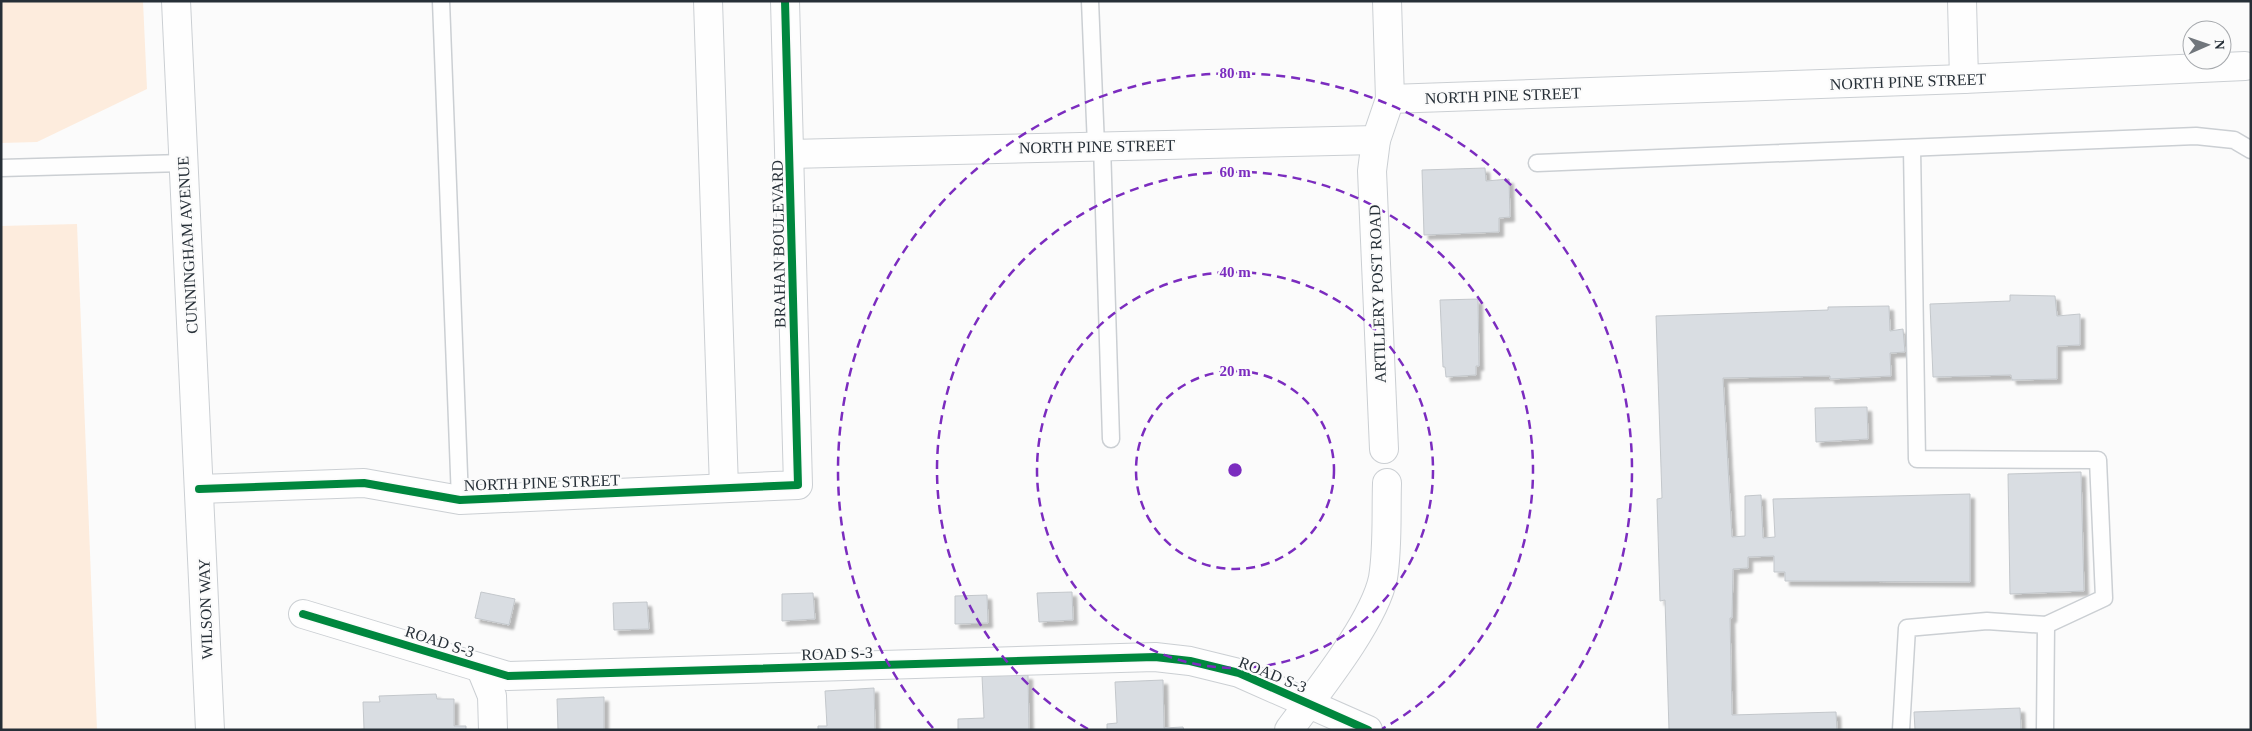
<svg xmlns="http://www.w3.org/2000/svg" width="2252" height="731" font-family="'Times New Roman',serif">
<defs>
<filter id="shadow"><feDropShadow dx="4.5" dy="4.5" stdDeviation="1" flood-color="#0004"/></filter>
</defs>
<rect width="100%" height="100%" fill="#fbfbfb"/>
<g fill="#fdecdd">
<polygon points="1,1 143,1 147,89 37,142 1,143"/>
<polygon points="77,224 97,730 1,730 1,226"/>
</g>
<g fill="#d9dde2" stroke="#c3c7cb" filter="url(#shadow)">
<polygon points="1485,168 1486,181 1509,179 1510,217 1499,218 1499,232 1424,235 1422,170"/>
<polygon points="2010,295 2055,296 2057,316 2080,314 2080,345 2057,346 2057,379 2012,380 2011,375 1933,377 1930,304 2010,301"/>
<polygon points="1478,299 1479,366 1476,366 1476,375 1446,377 1445,367 1443,367 1440,300"/>
<polygon points="1889,306 1890,331 1903,329 1905,352 1890,353 1891,376 1830,379 1830,376 1723,378 1732,537 1745,536 1745,496 1761,495 1763,538 1775,537 1773,499 1970,494 1970,582 1785,581 1785,572 1774,572 1774,556 1748,557 1748,568 1733,569 1732,618 1730,618 1732,715 1836,712 1837,730 1669,730 1665,600 1660,601 1657,499 1662,498 1656,316 1828,310 1828,307"/>
<polygon points="1867,407 1868,439 1816,442 1815,408"/>
<polygon points="2081,472 2084,591 2010,594 2008,474"/>
<polygon points="481,592 515,599 509,625 475,618"/>
<polygon points="1072,592 1073,620 1039,622 1037,593"/>
<polygon points="813,593 815,619 782,621 782,594"/>
<polygon points="987,595 988,623 955,624 955,596"/>
<polygon points="647,602 649,629 614,630 613,603"/>
<polygon points="1028,675 1029,730 958,730 958,719 984,718 982,676"/>
<polygon points="1163,680 1164,728 1183,727 1184,730 1107,730 1107,724 1117,723 1115,682"/>
<polygon points="874,688 875,730 818,730 818,726 827,726 825,691"/>
<polygon points="436,694 437,699 454,699 454,726 466,726 466,730 356,730 364,729 363,702 380,702 379,696"/>
<polygon points="604,697 604,730 558,730 557,699"/>
<polygon points="2020,708 2021,730 1915,730 1914,712"/>
</g>
<g fill="none" stroke-linecap="round" stroke-linejoin="round">
<defs>
<g id="lane">
<polyline points="441,1 460,500"/>
<polyline points="1090,1 1096,146"/>
<polyline points="1102,145 1111,439"/>
<polyline points="1912,148 1917,459 2098,460 2104,598 2046,625"/>
<polyline points="1537,163 2196,136 2234,140 2251,150"/>
<polyline points="1,168 183,163"/>
<polyline points="1901,730 1907,628 1987,621 2046,625 2045,730"/>
</g>
<g id="street">
<polyline points="708,1 724,488"/>
<polyline points="1962,1 1964,79"/>
<polyline points="1390,99 1964,79 2245,66"/>
<polyline points="790,154 1376,140"/>
<polyline points="1384,449 1372,171 1376,140 1390,99 1387,1"/>
<polyline points="199,489 364,483 460,500 798,485 785,1"/>
<polyline points="303,614 508,676 1155,657 1190,661 1239,673 1368,730"/>
<polyline points="481,669 492,696 493,730"/>
<path d="M 1289,730 C 1317,692 1374,622 1383,578 C 1388,547 1386,514 1387,483"/>
</g>
<polyline id="secondary" points="176,1 210,730"/>
</defs>
<use href="#lane" stroke="#cbcfd3" stroke-width="19"/>
<use href="#street" stroke="#cbcfd3" stroke-width="30"/>
<use href="#secondary" stroke="#cbcfd3" stroke-width="30"/>
<use href="#lane" stroke="#fefefe" stroke-width="16"/>
<use href="#street" stroke="#fefefe" stroke-width="28"/>
<use href="#secondary" stroke="#fefefe" stroke-width="28"/>
<defs>
<g id="cycleway">
<polyline points="199,489 364,483 460,500 798,485 785,1"/>
<polyline points="303,614 508,676 1155,657 1190,661 1239,673 1368,730"/>
</g>
</defs>
<use href="#cycleway" stroke="#fbfbfb" stroke-width="11"/>
<use href="#cycleway" stroke="#00873e" stroke-width="8"/>
</g>
<g fill="none" stroke="#7b2cbf" stroke-width="2.5" stroke-dasharray="9 6">
<circle cx="1235" cy="470" r="99"/>
<circle cx="1235" cy="470" r="198"/>
<path d="M1088 729A298 298 0 1 1 1382 729"/>
<path d="M933 728A397 397 0 1 1 1537 728"/>
</g>
<g text-anchor="middle" stroke-width="4.5" stroke-linejoin="round" paint-order="stroke">
<g font-size="16" fill="#262f37" stroke="#fbfbfb">
<text transform="translate(1908 81) rotate(-2)" y="6">NORTH PINE STREET</text>
<text transform="translate(1503 95) rotate(-2)" y="6">NORTH PINE STREET</text>
<text transform="translate(1097 146) rotate(-1)" y="6">NORTH PINE STREET</text>
<text transform="translate(778 244) rotate(-91)" y="6">BRAHAN BOULEVARD</text>
<text transform="translate(187 245) rotate(-93)" y="6">CUNNINGHAM AVENUE</text>
<text transform="translate(1377 294) rotate(-92)" y="6">ARTILLERY POST ROAD</text>
<text transform="translate(542 482) rotate(-2)" y="6">NORTH PINE STREET</text>
<text transform="translate(205 609) rotate(-92)" y="6">WILSON WAY</text>
<text transform="translate(440 641) rotate(18)" y="6">ROAD S-3</text>
<text transform="translate(837 653) rotate(-2)" y="6">ROAD S-3</text>
<text transform="translate(1273 674) rotate(22)" y="6">ROAD S-3</text>
</g>
</g>
<circle cx="1235" cy="470" r="8" fill="#7b2cbf" stroke="#fbfbfb" stroke-width="2.5"/>
<g font-size="15" text-anchor="middle" font-weight="bold" fill="#7b2cbf" stroke="#fbfbfb" stroke-width="4.5" stroke-linejoin="round" paint-order="stroke">
<text x="1235" y="78">80 m</text>
<text x="1235" y="177">60 m</text>
<text x="1235" y="277">40 m</text>
<text x="1235" y="376">20 m</text>
</g>
<rect width="2252" height="731" fill="none" stroke="#262f37" stroke-width="5"/>
<g transform="translate(2207 45) rotate(88)"><circle r="24" fill="#fbfbfb" stroke="#a6a9ad"/>
<path d="M0-4L9 19L0 12L-9 19Z" fill="#71767c"/>
<text y="-8" font-size="14" font-weight="bold" text-anchor="middle" fill="#262f37">N</text>
</g>
</svg>
